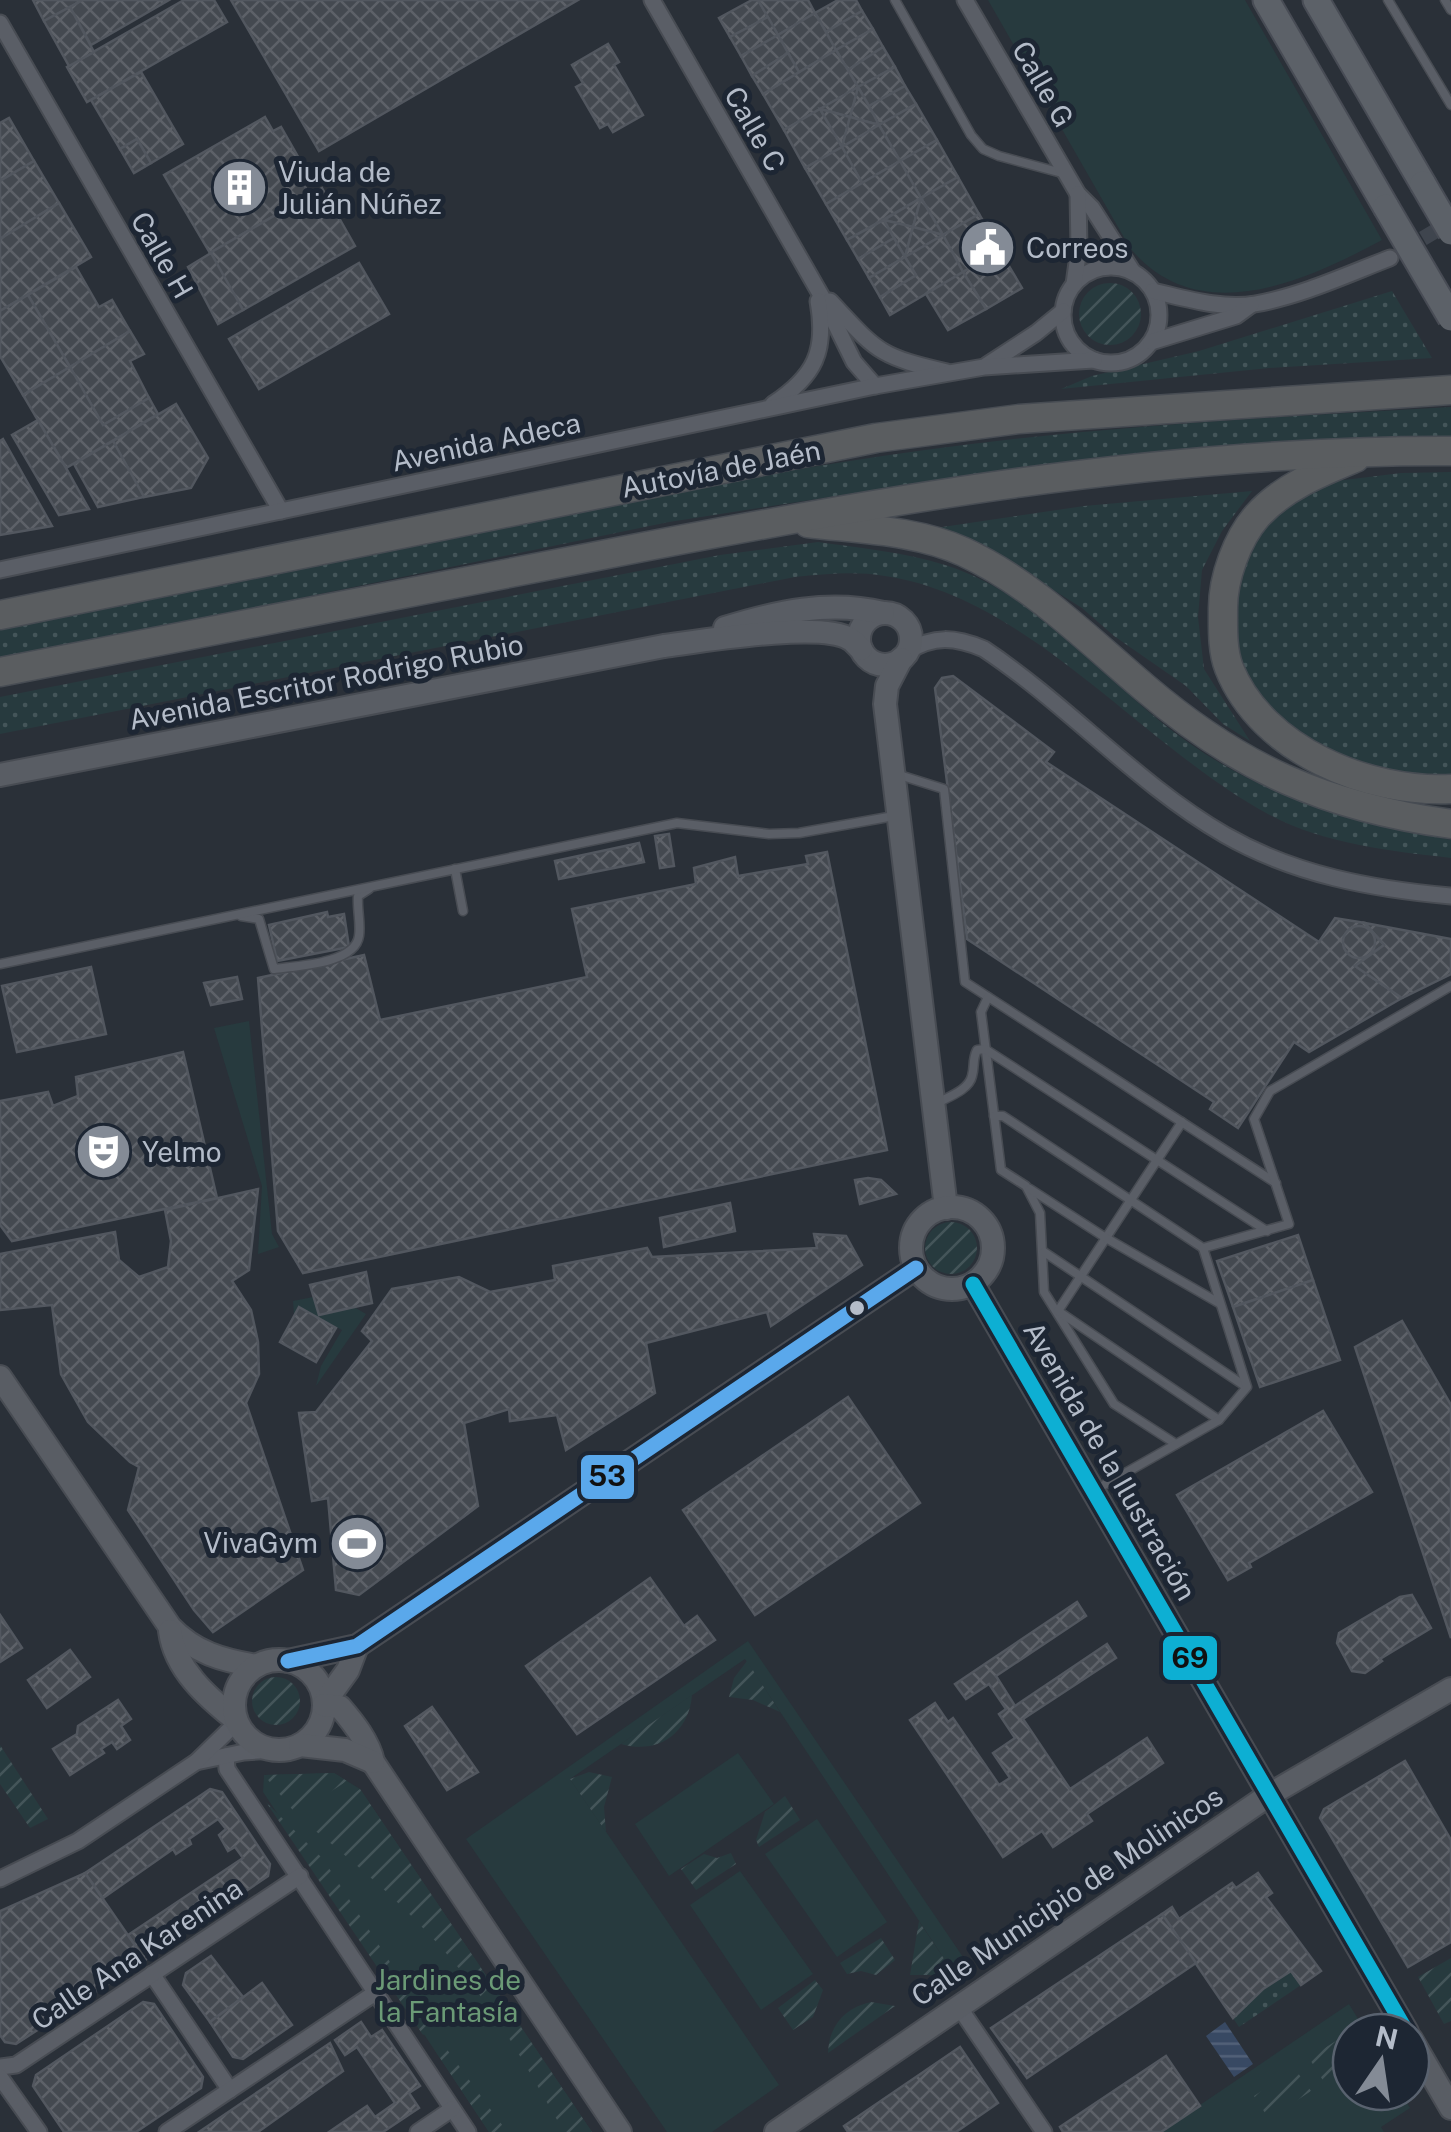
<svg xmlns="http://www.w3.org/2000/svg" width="1451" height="2132" font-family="'Public Sans',sans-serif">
<defs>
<pattern id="grass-dots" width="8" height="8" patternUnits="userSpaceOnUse" patternTransform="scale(2.5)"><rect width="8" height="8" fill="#273a3e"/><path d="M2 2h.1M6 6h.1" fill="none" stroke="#445559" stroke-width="1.8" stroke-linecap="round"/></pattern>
<pattern id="garden-furrows" width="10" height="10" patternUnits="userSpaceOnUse" patternTransform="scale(2.5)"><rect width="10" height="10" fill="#273a3e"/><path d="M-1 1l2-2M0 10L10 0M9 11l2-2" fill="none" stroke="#445559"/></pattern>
<pattern id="water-rules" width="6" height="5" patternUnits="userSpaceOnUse" patternTransform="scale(2.5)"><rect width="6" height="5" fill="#384963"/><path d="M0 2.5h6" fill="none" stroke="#526178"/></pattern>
<pattern id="building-cross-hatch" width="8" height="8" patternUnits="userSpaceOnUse" patternTransform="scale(2.5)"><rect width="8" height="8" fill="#444950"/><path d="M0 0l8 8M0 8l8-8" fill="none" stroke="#5d6168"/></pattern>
</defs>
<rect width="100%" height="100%" fill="#2a3038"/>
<g fill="url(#grass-dots)">
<polygon points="1392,291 1432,358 1269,368 1061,389 1092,376 1199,351"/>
<path d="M 1451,407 L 1451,438 L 1171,451 L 979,474 L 842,495 L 669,522 L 0,660 L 0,630 C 307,566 614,493 925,450 C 1100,426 1275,417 1451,407 Z"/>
<polygon points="1451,472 1451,778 1389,776 1317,747 1261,702 1244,675 1234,642 1230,602 1259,530 1291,500 1328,482 1401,473"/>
<polygon points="1252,491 1222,531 1202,570 1198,617 1204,669 1250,741 1223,724 1186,686 1114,636 1082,608 990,550 929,529 1084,506"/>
<path d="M 818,542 C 860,548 904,552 945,565 C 1042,595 1108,687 1189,743 C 1270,800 1356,821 1451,840 L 1451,858 C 1390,851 1323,844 1268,814 C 1142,746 1029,597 885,576 C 855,571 825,574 795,577 L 0,734 L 0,697 L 720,555 Z"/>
<polygon points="1291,1971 1301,1985 1239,2027 1233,2018 1263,1989"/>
</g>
<g fill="#273a3e">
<path d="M 988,0 L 1245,0 L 1382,240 C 1304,282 1198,330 1130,248 Z"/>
<polygon points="249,1021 272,1234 279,1247 258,1254 262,1186 214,1028"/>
<polygon points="313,1297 319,1315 354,1307 366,1314 316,1386 321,1366 342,1330 299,1307 294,1315 293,1301"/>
<polygon points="748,1641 965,1960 951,1969 745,1659 570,1779 779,2085 712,2132 667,2132 466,1839"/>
<polygon points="738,1753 774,1804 669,1876 635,1824"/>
<polygon points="334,1773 360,1789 592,2132 489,2132 263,1792 264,1775"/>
<polygon points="817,1819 887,1922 837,1957 765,1854"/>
<polygon points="740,1871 813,1974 761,2010 690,1905"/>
<polygon points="1349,2004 1366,2032 1351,2032 1351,2092 1400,2092 1410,2108 1381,2127 1384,2132 1160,2132"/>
</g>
<g fill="url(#garden-furrows)">
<circle cx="1110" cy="314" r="31"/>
<circle cx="951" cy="1248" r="26"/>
<polygon points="747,1661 780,1712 753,1700 729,1697 734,1678"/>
<circle cx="276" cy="1701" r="24"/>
<path d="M 692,1695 C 689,1733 658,1755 621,1744 Z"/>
<polygon points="0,1745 48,1819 30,1828 0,1784"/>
<polygon points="589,1772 612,1777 604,1807 606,1832 570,1779"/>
<polygon points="334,1773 347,1781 296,1814 264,1775"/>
<path d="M 360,1789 L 592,2132 L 564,2132 C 541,2092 518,2050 492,2012 C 442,1939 377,1880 308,1825 Z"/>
<polygon points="785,1796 800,1820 759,1847 756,1840 765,1812"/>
<polygon points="266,1802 323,1859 434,2030 423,2035"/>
<polygon points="731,1853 736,1864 696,1890 681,1869 704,1854 717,1858"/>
<polygon points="919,1921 922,1926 951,1969 933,1975 910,1975"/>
<polygon points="881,1938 895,1960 876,1975 861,1971 847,1974 840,1963"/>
<polygon points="1451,1958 1451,2021 1444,2024 1418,1977"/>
<polygon points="815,1980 823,1990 813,2017 793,2030 778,2008"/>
<path d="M 871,2002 L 895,2006 L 828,2053 C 829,2026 844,2008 871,2002 Z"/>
<polygon points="1350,2032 1351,2086 1339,2072 1324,2082 1309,2058"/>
<polygon points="443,2044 499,2121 508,2132 489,2132 434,2049"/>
<polygon points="1295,2069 1311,2091 1269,2119 1254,2096"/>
</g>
<polygon fill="url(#water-rules)" points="1225,2022 1253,2064 1234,2077 1206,2036"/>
<g fill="url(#building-cross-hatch)" stroke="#52575f" stroke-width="2.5" fill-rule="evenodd">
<polygon points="33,0 83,0 44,21"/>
<polygon points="83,0 169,0 91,45 70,7"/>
<polygon points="184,0 214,0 227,22 87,102 67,67"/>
<polygon points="231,0 578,0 319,151"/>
<polygon points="752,0 758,0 768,17 730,37 719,18"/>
<polygon points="758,0 808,0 815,13 778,35"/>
<polygon points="838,0 856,0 862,11 826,32 815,13"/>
<polygon points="70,7 94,52 69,66 44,21"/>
<polygon points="862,11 873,29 836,50 826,32"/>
<polygon points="815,13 836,50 799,72 778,35"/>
<polygon points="768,17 778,35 741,56 730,37"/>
<polygon points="873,29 883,47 848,70 836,50"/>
<polygon points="778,35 788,53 752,76 741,56"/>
<polygon points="608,44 619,62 614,65 643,115 613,132 608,124 600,128 576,87 583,83 572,65"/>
<polygon points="883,47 895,67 858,87 848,70"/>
<polygon points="836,50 858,87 784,130 763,94"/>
<polygon points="788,53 799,72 763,94 752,76"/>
<polygon points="895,67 905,86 869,106 858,87"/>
<polygon points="141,72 183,144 151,163 137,139 120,149 91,100"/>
<polygon points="905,86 916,104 879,125 869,106"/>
<polygon points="858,87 869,106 879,125 850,117"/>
<polygon points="858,87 850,117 820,109"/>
<polygon points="916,104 937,140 900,161 879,125"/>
<polygon points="820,109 842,147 805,168 784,130"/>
<polygon points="820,109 850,117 842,147"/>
<polygon points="265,117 273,131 281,127 309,176 301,180 310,195 210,253 164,175"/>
<polygon points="850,117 879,125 842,147"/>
<polygon points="9,118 34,161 0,181 0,123"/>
<polygon points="879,125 900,161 862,183 842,147"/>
<polygon points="137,139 151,163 134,173 120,149"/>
<polygon points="937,140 958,177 921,198 900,161"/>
<polygon points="842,147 862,183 826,204 805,168"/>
<polygon points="34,161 59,203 0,239 0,181"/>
<polygon points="900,161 921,198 847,240 826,204"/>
<polygon points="958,177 979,214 943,235 921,198"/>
<polygon points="322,188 355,246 243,310 210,253"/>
<polygon points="921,198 913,227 884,220"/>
<polygon points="921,198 943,235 913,227"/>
<polygon points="59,203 91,257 0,311 0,239"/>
<polygon points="979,214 992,236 972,248 980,262 963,272 943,235"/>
<polygon points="884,220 894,238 858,259 847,240"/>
<polygon points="884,220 913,227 905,257 894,238"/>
<polygon points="913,227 943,235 905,257"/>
<polygon points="943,235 963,272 890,315 880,297 916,275 905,257"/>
<polygon points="992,236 1000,251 980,262 972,248"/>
<polygon points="894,238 905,257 869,278 858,259"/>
<polygon points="1000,251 1022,288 986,309 963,272"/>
<polygon points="211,253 243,310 218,324 188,267"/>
<polygon points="905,257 916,275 880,297 869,278"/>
<polygon points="359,263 389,314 259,389 229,339"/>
<polygon points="76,267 99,307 112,300 130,331 70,367 28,295"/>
<polygon points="963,272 986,309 948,330 926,294"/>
<polygon points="28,295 70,367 23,395 0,356 0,311"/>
<polygon points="130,331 144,354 130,361 149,398 103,425 70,367"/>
<polygon points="70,367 103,425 149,398 158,414 66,468 23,395"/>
<polygon points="176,404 208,458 191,488 144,497 113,441"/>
<polygon points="38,420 66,468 89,509 59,515 12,435"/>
<polygon points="3,439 52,526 0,535 0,441"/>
<polygon points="113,441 144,497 98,507 74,464"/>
<path d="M 953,676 L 1054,752 L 1046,762 L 1319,942 L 1335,918 L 1365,923 L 1384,945 L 1355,966 L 1402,998 L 1309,1052 L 1294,1042 L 1238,1128 L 1210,1109 L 1214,1102 L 967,939 L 935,688 L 942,678 ZM 1352,927 L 1367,928 L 1374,937 L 1374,948 L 1365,957 L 1353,957 L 1344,948 L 1344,936 Z"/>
<polygon points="669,834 674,866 660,868 655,836"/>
<polygon points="639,843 644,862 559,879 555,861"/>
<polygon points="827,852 887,1150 303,1273 278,1231 258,978 364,955 380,1020 587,977 572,909 696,884 694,868 735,857 738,876 808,864 806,856"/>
<polygon points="327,912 328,917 344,914 349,947 277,961 269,925"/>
<polygon points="1365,923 1451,939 1451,974 1402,998 1355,966 1384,945"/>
<circle cx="1359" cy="942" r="16"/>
<polygon points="91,967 106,1034 17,1052 2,986"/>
<polygon points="237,977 242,999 211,1005 204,983"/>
<polygon points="183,1052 217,1198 12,1241 0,1225 0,1101 48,1092 53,1106 78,1096 76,1077"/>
<polygon points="868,1178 881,1180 896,1194 860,1204 855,1180"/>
<polygon points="258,1189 249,1270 232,1281 251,1310 258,1342 259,1374 246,1403 303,1570 213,1632 194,1610 128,1510 139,1467 130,1462 88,1422 61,1374 52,1305 0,1310 0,1254 115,1232 119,1260 139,1277 168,1267 171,1241 165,1210"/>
<polygon points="730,1203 735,1231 664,1247 660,1218"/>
<polygon points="814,1234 846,1236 862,1265 771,1326 767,1312 646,1343 655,1393 566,1450 557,1415 510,1421 509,1409 464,1423 478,1506 359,1595 336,1590 328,1498 312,1501 299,1413 316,1412 372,1341 362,1331 392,1289 459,1277 490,1292 555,1280 553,1266 647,1248 652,1257 817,1248"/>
<polygon points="1298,1235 1313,1280 1233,1307 1217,1261"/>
<polygon points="366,1272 372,1303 319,1315 310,1285"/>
<polygon points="1313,1280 1340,1360 1260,1387 1233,1307"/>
<polygon points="299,1307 336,1328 316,1362 280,1342"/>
<polygon points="1402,1321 1451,1405 1451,1638 1355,1347"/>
<polygon points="848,1397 920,1503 755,1615 683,1510"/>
<polygon points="1323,1411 1372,1492 1249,1563 1251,1567 1228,1580 1177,1495"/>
<polygon points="650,1578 684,1626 697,1616 715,1640 577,1734 526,1666"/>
<polygon points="1412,1595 1431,1628 1380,1659 1382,1661 1365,1673 1352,1671 1337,1643 1339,1633 1400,1597"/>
<polygon points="1077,1602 1086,1616 996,1676 1015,1706 1107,1644 1116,1658 1023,1719 1070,1789 1147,1738 1163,1763 1087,1814 1092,1821 1053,1847 1042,1831 1003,1857 910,1720 935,1703 948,1722 953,1718 999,1785 1010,1778 993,1753 1015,1738 999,1714 1006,1709 989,1684 966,1699 955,1684"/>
<polygon points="0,1615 22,1648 0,1662"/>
<polygon points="70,1650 90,1677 47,1708 28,1680"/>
<polygon points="118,1700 131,1719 121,1726 130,1740 117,1749 112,1742 101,1749 104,1753 70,1775 53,1749 77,1734 78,1726"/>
<polygon points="432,1707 478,1772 447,1790 405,1726"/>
<polygon points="1405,1761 1451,1840 1451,1942 1408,1967 1320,1818 1324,1809"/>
<polygon points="210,1789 222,1792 270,1864 268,1876 145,1960 128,1935 243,1858 235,1847 228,1851 219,1835 226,1829 218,1819 189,1839 191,1844 176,1854 173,1849 103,1898 85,1873"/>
<polygon points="85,1873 145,1960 16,2044 5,2042 0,2035 0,1911"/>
<polygon points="1258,1873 1272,1893 1266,1897 1321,1971 1301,1985 1291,1971 1263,1989 1233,2018 1162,1914 1172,1907 1179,1919 1232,1883 1236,1888"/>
<polygon points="1162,1914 1196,1963 1027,2078 991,2028"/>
<polygon points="211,1956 243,1997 210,2022 183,1985 186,1973"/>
<polygon points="262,1983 292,2025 243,2059 233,2057 210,2022"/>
<polygon points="143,2002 154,2004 203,2077 201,2088 136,2132 64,2132 33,2086 36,2075"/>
<polygon points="361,2022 371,2037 382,2030 420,2086 409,2093 419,2108 383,2132 329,2132 367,2106 375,2117 395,2103 357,2047 345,2055 335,2040"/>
<polygon points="330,2043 343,2071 258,2132 199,2132"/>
<polygon points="960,2047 998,2103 956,2132 848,2132 844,2126"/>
<polygon points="1166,2056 1200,2106 1161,2132 1063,2132 1060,2127"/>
</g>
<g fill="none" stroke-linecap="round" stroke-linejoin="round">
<polyline stroke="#3f454e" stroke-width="15" stroke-dasharray="15 8" stroke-linecap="butt" points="1403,250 1451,222"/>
<defs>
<g id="lane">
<polyline points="895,0 971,135 983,149 999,156 1062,173"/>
<polyline points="1388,0 1451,105"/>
<polyline points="1445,0 1451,10"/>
<polyline points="896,774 944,789 965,982 1276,1183"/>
<polyline points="455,869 463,911"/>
<path d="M 241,916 L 259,919 L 274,969 C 296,966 355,964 359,936 C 361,924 357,909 358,896 L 369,889"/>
<polyline points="0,964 677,823 769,834 799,833 894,816"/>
<polyline points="988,997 981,1012 1001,1170 1026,1186 1040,1213 1044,1292 1114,1404 1176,1444"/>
<path d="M 937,1103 C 948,1097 969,1090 972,1076 C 975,1066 972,1060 977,1050 L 985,1049 L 1267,1231"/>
<polyline points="994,1116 1003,1116 1203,1248"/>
<polyline points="1182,1122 1058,1311 1219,1420"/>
<polyline points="1030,1189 1106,1238 1219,1303"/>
<polyline points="1044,1252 1245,1386"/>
<polyline points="1097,1489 1219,1420 1247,1387 1203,1248 1289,1224 1254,1119 1270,1091 1451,986"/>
</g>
<g id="street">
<polyline points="652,0 822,297 854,362 875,386"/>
<polyline points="965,0 1078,194 1092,208 1133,272"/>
<polyline points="0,23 281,511"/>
<circle cx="1111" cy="315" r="48"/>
<polyline points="1074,284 1079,248 1078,194"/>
<path d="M 1153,291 C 1184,298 1223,310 1255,304 C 1301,296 1346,275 1390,258"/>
<path d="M 830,301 C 877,351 877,356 947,372"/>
<polyline points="1151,342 1236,316 1251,305"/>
<polyline points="987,365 1036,333 1063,311"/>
<path d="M 773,404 C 815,376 827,351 818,301"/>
<polyline points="0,570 875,386 984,367 1094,360"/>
<path d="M 907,652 C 934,635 955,637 984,649 C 1068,705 1137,784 1225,835 C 1295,875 1372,889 1451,896"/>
<polyline points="226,1756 227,1769 468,2132"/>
<polyline points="196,1762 244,1752 274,1750"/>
<polyline points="0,1879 78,1841 196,1762 237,1722"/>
<polyline points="152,1974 230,2090"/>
<polyline points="959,2007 1044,2132"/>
<polyline points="0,2067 16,2065 300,1876"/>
<polyline points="0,2077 39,2132"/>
<polyline points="167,2132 375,1993"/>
<polyline points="418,2132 452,2109"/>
</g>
<g id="secondary">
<circle cx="885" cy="639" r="26"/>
<path d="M 725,628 C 776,612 829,600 883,613"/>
<polyline points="901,659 887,686 885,704 946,1208"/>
<path d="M 0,775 L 664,646 C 702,641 820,621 850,639 C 854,641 857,646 861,649"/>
<circle cx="952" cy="1248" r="41"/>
<polyline points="973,1284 1407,2032"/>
<path d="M 0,1377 L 170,1627 C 195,1653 222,1660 256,1666"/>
<path d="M 170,1631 C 175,1669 207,1697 236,1720"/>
<circle cx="279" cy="1705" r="45"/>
<polyline points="288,1661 357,1646 916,1268"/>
<polyline points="324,1703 348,1670 357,1646"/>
<path d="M 324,1705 L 340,1707 C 353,1722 369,1742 373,1762 L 620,2132"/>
<polyline points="300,1745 345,1750 373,1762"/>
<polyline points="1411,2039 1451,2108"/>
<polyline points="776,2132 1269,1795 1451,1689"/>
</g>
<g id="primary">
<polyline points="1266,0 1386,207"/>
<polyline points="1316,0 1423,184"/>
</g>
<g id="highway">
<path d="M 1355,458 C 1321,472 1283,487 1257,516 C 1237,539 1223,578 1223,608 C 1223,628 1222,650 1229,668 C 1262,751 1369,793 1451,789"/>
<path d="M 808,523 C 858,529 917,530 964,552 C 1033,584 1087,639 1145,688 C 1240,769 1327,807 1451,824"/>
<polyline points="0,615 876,438 1019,419 1451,390"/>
<path d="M 0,672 C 197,634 395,595 592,557 C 876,501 1161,450 1451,451"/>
</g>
</defs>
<use href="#lane" stroke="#484c53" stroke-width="11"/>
<use href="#street" stroke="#484c53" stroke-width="19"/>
<use href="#secondary" stroke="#484c53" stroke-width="26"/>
<use href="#primary" stroke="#484c55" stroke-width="29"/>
<use href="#highway" stroke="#474c53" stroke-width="31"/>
<use href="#lane" stroke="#5a5e66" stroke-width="8"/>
<use href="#street" stroke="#5a5e66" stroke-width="15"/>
<use href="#secondary" stroke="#595d64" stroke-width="22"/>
<use href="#primary" stroke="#5c6168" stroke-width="25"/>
<use href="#highway" stroke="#5a5d60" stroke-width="28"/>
<defs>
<g id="primary-bridge">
<polyline points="1423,184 1451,232"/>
<polyline points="1386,207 1451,318"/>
</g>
</defs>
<use href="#primary-bridge" stroke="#484c55" stroke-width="29" stroke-linecap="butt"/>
<use href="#primary-bridge" stroke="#5c6168" stroke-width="25"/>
<defs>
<polyline id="bus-1" points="973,1284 1407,2032"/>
<polyline id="bus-2" points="288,1661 357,1646 916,1268"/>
</defs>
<use href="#bus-1" stroke="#1d2633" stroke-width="22"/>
<use href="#bus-2" stroke="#1d2633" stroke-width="22"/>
<use href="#bus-1" stroke="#0dafd3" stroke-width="15"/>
<use href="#bus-2" stroke="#5aa8eb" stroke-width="15"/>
</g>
<defs>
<symbol id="building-disc" viewBox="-11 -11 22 22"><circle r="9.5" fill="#848b96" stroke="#1d2633"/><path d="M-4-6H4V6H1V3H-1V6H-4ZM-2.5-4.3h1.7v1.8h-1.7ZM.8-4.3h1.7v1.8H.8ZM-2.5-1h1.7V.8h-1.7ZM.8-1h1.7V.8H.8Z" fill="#fff"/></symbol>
<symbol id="civic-disc" viewBox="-11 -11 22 22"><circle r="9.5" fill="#848b96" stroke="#1d2633"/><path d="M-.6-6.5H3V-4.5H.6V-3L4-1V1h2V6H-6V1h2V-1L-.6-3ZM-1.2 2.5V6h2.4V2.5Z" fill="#fff"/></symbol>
<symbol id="theatre-disc" viewBox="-11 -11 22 22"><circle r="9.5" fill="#848b96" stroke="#1d2633"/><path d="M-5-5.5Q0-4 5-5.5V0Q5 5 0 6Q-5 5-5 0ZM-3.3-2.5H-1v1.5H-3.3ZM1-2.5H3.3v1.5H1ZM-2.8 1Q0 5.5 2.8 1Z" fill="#fff"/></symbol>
<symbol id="stadium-disc" viewBox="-11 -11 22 22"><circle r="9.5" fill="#848b96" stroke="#1d2633"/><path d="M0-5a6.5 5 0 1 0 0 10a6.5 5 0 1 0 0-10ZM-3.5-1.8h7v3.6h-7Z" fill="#fff"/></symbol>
</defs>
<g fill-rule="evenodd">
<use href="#building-disc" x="208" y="156" width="63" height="63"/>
<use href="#civic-disc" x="956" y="216" width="63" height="63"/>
<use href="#theatre-disc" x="72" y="1120" width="63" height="63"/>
<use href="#stadium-disc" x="326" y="1512" width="63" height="63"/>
</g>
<circle fill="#b4bcc9" stroke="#1d2633" stroke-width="4" cx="857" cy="1308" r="9"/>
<g text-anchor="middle" stroke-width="10" stroke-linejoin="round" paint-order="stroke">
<g font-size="28" fill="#b4bcc9" stroke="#1d2633">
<text transform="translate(1043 84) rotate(60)" y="10">Calle G</text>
<text transform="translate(755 129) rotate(60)" y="10">Calle C</text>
<text transform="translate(162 255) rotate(60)" y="10">Calle H</text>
<text transform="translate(486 442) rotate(-12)" y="10">Avenida Adeca</text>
<text transform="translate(721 469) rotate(-11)" y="10">Autovía de Jaén</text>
<text transform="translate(326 682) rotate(-11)" y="10">Avenida Escritor Rodrigo Rubio</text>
<text transform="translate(1110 1461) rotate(60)" y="10">Avenida de la Ilustración</text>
<text transform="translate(1067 1896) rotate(-34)" y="10">Calle Municipio de Molinicos</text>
<text transform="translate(137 1954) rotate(-34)" y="10">Calle Ana Karenina</text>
</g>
<g font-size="28" fill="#b4bcc9" stroke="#1d2633" text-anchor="start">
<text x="278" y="182">Viuda de<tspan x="278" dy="32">Julián Núñez</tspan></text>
<text x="1026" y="258">Correos</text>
<text x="142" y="1162">Yelmo</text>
<text x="318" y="1553" text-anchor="end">VivaGym</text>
</g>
<g font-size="28" fill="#6b9a76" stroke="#1d2633">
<text x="448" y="1990">Jardines de<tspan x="448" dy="32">la Fantasía</tspan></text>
</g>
</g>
<g stroke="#1d2633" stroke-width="4">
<rect x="579" y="1453" width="57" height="48" rx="10" fill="#5aa8eb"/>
<rect x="1161" y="1634" width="58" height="48" rx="10" fill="#0dafd3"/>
</g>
<g font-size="28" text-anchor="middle" font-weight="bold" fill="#111">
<text x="607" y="1486">53</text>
<text x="1190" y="1668">69</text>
</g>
<g transform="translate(1381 2062) rotate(13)"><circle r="48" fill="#1d2633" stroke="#59626f" stroke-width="2.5"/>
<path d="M0-8L18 38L0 25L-18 38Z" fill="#848b96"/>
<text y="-15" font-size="28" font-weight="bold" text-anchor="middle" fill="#b4bcc9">N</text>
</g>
</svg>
